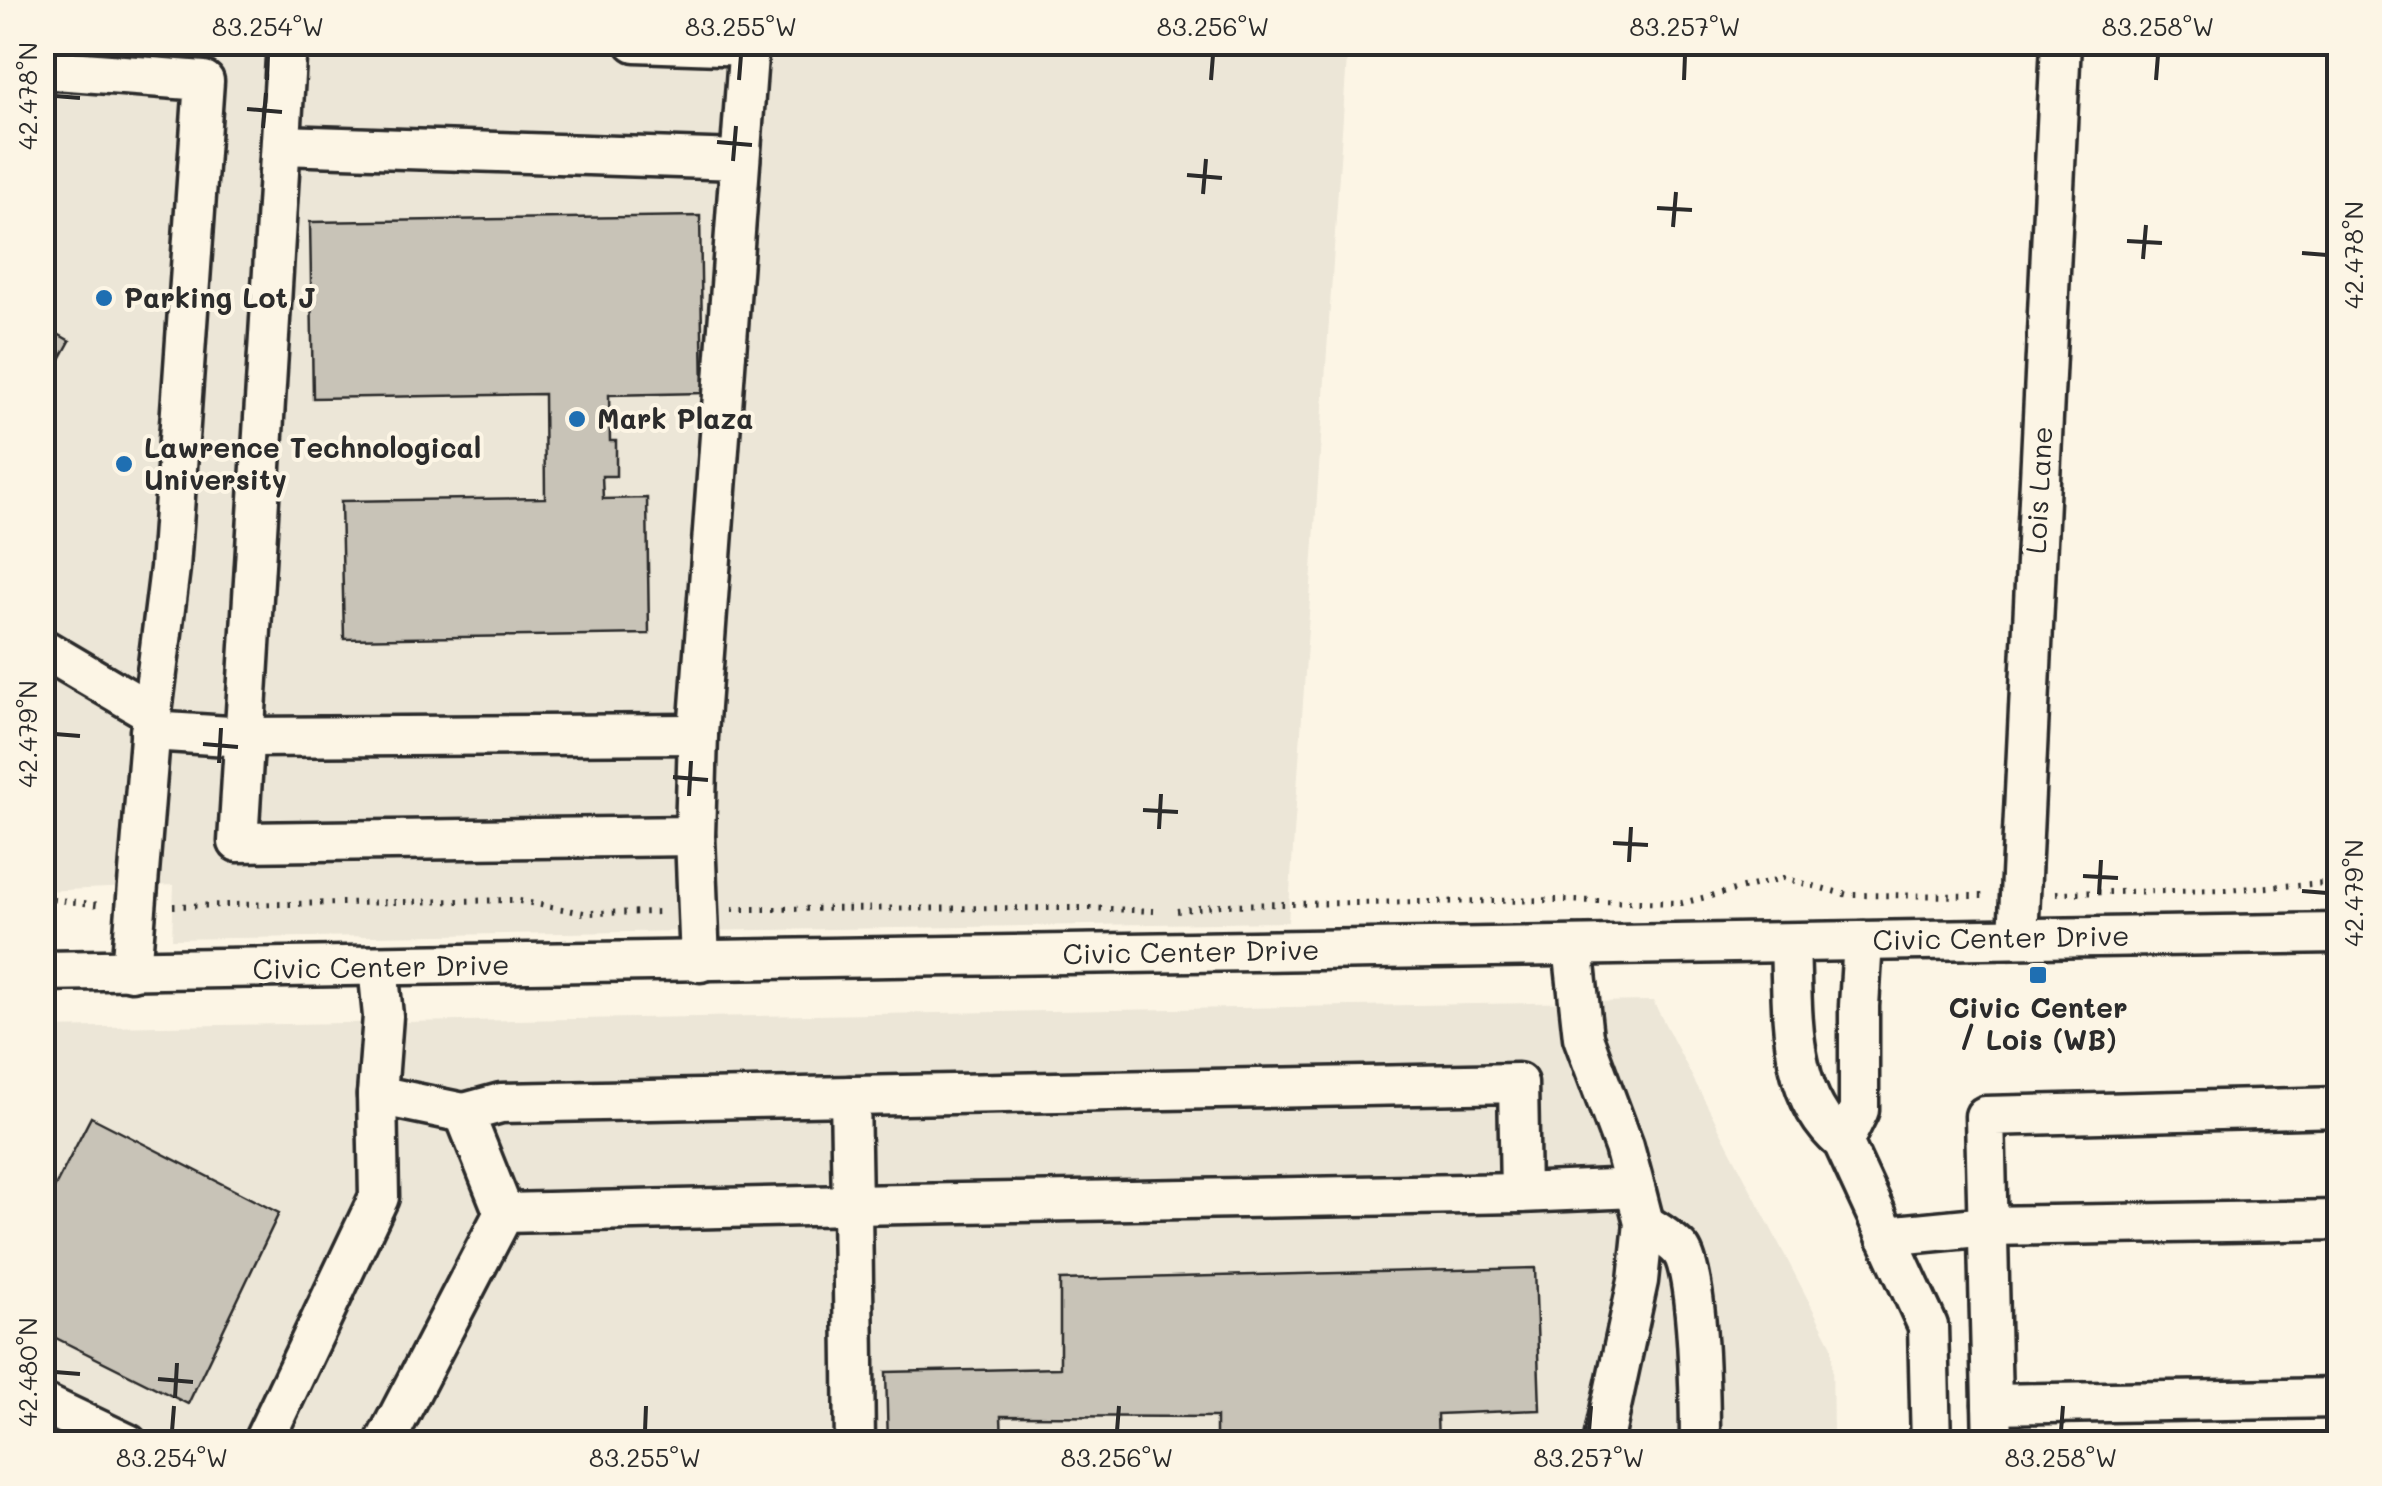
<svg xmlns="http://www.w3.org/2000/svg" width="2382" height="1486" font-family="Mali,sans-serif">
<rect width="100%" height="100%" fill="#fcf5e5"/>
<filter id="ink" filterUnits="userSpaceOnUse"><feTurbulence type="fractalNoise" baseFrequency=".01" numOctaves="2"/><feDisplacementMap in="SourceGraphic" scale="20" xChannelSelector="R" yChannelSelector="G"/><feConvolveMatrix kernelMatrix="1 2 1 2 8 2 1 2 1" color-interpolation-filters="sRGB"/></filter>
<g filter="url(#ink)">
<g fill="#ece6d7">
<polygon points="42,43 1348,43 1288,922 172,939 174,885 43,891"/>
<polygon points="1653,1001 1832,1346 1833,1443 43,1443 42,1028"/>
</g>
<g fill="#c8c3b7" stroke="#2b2b2b" stroke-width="2.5">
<polygon points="700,216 703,393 609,395 610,441 616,441 616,476 602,476 603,499 647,498 649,634 344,639 341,501 545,498 544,394 313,398 310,222"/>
<polygon points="42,325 70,341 42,392"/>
<polygon points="91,1117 279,1213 188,1404 42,1331 42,1212"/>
<polygon points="1535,1268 1540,1410 1437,1414 1438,1444 1216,1444 1216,1417 1001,1416 1002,1444 888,1444 886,1372 1060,1368 1060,1280"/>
</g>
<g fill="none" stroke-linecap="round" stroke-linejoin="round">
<defs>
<g id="minor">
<polyline points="287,42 238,842 695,836"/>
<polyline points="635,42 749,46"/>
<polyline points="42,69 204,81 170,568 152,713 131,971"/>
<polyline points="281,145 740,160"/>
<polyline points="42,648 152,713"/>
<polyline points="150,731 245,737 698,734"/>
<polyline points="2018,938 2061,42"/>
<path d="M 1790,943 C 1793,1011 1786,1095 1843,1142 L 1928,1326 L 1931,1444"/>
<polyline points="700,962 695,836 698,734 749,42"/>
<polyline points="378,966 383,1016 377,1095 464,1113 504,1213"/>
<polyline points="42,971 2340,933"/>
<polyline points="850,1096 852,1205 1520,1193 1635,1188 1624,1147 1583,1037 1573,946"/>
<polyline points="464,1113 501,1103 1518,1083 1520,1193"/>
<polyline points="1843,1142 1859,1110 1859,1006 1863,941"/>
<path d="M 1644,1223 C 1655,1231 1672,1240 1681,1251 C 1699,1276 1700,1408 1700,1444"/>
<polyline points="1886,1236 1988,1226 2340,1220"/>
<polyline points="42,1403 128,1444"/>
<polyline points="1992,1404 2340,1398"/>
<polyline points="262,1444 379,1197 377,1095"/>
<polyline points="384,1444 504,1213 852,1205 855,1444"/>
<polyline points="1603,1444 1638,1281 1644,1223 1635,1188"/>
<polyline points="1993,1444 1985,1116 2340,1107"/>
</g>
</defs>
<use href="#minor" stroke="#2b2b2b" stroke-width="45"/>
<g stroke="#2b2b2b" stroke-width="6" stroke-dasharray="2.5 8" stroke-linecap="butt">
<polyline points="2056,893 2225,890 2340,882"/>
<polyline points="42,898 101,905"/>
<polyline points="173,906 514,900 584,913 665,912"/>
<polyline points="732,909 1090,908 1154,911"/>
<polyline points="1177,911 1221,905 1560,900 1682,903 1783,878 1848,895 1983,896"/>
</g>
<use href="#minor" stroke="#fcf5e5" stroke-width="38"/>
</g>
</g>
<path fill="none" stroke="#2b2b2b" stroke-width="4" d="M 267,80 L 268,55M 739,80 L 741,55M 1211,80 L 1213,55M 1684,80 L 1685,55M 2156,80 L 2158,55M 55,96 L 80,98M 247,109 L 282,112M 263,128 L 266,93M 717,142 L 752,145M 733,161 L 736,126M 1187,175 L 1222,178M 1203,194 L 1206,159M 1657,208 L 1692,210M 1673,227 L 1676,192M 2127,241 L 2162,243M 2302,253 L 2327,255M 2143,259 L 2146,225M 55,734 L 80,736M 203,744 L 238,747M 219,763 L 221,728M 673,777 L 708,780M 689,796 L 691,761M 1143,810 L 1178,812M 1159,829 L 1161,794M 1613,843 L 1648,845M 1629,862 L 1631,827M 2083,876 L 2118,878M 2302,891 L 2327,893M 2099,894 L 2101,860M 55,1372 L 80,1374M 158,1379 L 193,1382M 175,1398 L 177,1363M 172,1431 L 174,1406M 645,1431 L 646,1406M 1117,1431 L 1119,1406M 1589,1431 L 1591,1406M 2061,1431 L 2063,1406"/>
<g fill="#1f6fb2" stroke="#fcf5e5" stroke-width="4">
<circle cx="104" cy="298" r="10"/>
<circle cx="577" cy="419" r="10"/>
<circle cx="124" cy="464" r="10"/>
<rect x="2028" y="965" width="20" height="20" rx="5"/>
</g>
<g text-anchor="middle" stroke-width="8" stroke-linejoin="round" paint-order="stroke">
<g font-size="28" font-weight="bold" fill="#2b2b2b" stroke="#fcf5e5" text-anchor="start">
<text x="124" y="308">Parking Lot J</text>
<text x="597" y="429">Mark Plaza</text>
<text x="144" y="458">Lawrence Technological<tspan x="144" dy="32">University</tspan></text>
<text x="2038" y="1018" text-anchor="middle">Civic Center<tspan x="2038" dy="32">/ Lois (WB)</tspan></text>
</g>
<g font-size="28" fill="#2b2b2b" stroke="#fcf5e5">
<text transform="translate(2039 490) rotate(-87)" y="10">Lois Lane</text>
<text transform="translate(2001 938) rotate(-1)" y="10">Civic Center Drive</text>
<text transform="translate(1191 952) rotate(-1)" y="10">Civic Center Drive</text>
<text transform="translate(381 967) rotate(-1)" y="10">Civic Center Drive</text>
</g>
</g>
<rect width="2382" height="1486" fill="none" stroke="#fcf5e5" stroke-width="110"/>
<rect x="55" y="55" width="2272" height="1376" fill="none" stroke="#2b2b2b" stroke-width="4"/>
<g font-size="25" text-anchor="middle" fill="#2b2b2b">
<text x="268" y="36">83.254°W</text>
<text x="741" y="36">83.255°W</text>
<text x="1213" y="36">83.256°W</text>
<text x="1685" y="36">83.257°W</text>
<text x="2158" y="36">83.258°W</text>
<text transform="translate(28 96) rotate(-90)" y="9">42.478°N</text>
<text transform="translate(2354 255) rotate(-90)" y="9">42.478°N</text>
<text transform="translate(28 734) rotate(-90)" y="9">42.479°N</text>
<text transform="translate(2354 893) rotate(-90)" y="9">42.479°N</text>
<text transform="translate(28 1372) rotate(-90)" y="9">42.480°N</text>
<text x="172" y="1467">83.254°W</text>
<text x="645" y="1467">83.255°W</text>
<text x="1117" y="1467">83.256°W</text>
<text x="1589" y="1467">83.257°W</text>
<text x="2061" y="1467">83.258°W</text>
</g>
</svg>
